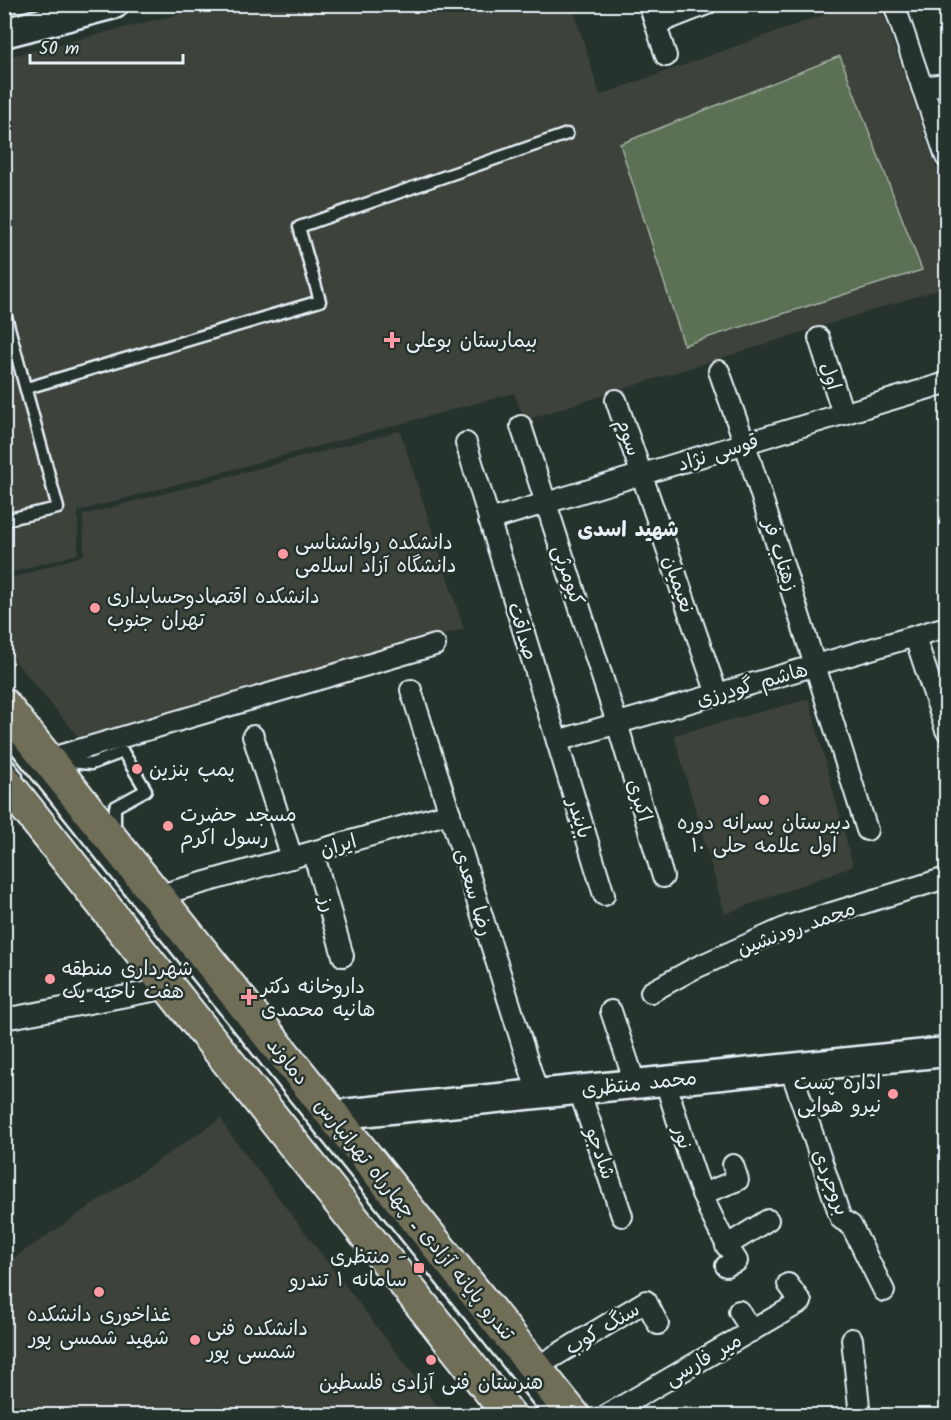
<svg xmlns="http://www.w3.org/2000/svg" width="951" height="1420" font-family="Kalam,'Playpen Sans Arabic',sans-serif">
<rect width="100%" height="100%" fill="#26332d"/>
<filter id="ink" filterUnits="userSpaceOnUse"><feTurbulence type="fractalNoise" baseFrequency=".0167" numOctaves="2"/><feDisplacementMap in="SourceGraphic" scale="12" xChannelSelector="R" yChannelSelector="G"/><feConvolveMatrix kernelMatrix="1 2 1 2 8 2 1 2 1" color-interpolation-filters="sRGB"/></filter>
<g filter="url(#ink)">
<g fill="#3c423a">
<polygon points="215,5 572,5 600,95 851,5 880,5 946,196 946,287 525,420 514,393 78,511 78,554 5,574 4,58"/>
<polygon points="400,431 464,629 81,740 5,649 4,581 84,555 83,515"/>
<polygon points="809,699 853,866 725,914 674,735"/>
<polygon points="221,1118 227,1130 444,1415 5,1415 5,1264"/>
</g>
<polygon fill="#5b6f53" stroke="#a2b0a6" stroke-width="1.5" points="840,56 922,270 684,345 620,144"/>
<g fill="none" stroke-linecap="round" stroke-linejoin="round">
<defs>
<g id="service">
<polyline points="4,309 58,508 4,520"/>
<polyline points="27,388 320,301 299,227 567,134"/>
<polyline points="4,734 550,1416"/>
<polyline points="4,760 17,776"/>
<polyline points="58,761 91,764 123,752 146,790 115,807 115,833"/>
</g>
<g id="minor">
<polyline points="649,4 666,56"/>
<polyline points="894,4 946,157"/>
<polyline points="656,24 707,4"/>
<polyline points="922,87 946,84"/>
<polyline points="819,338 843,414"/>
<polyline points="719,371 745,444 867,830"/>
<polyline points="616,400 717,694"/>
<polyline points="521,426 617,723 663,877"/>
<polyline points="466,443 604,895"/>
<polyline points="489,520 946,383"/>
<polyline points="915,637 946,730"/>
<polyline points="411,690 538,1094"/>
<polyline points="253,736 292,858"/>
<polyline points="557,741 946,627"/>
<polyline points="48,759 435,645"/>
<polyline points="313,852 343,956"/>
<polyline points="156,896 450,813"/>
<polyline points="651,992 693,969 789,926 946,878"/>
<polyline points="611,1011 635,1083"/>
<polyline points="4,1019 169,988"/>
<polyline points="790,1067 841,1219 851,1225 884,1291"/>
<path d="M 665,1081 C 685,1142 700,1207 737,1261 L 726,1266"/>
<polyline points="579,1090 622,1216"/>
<polyline points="702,1194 738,1180 733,1165"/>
<polyline points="726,1246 768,1220"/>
<polyline points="739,1311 752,1331"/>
<polyline points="852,1339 860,1416"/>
<polyline points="535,1368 646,1301 658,1324"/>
<polyline points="605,1416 801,1302 788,1284"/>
</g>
<g id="secondary">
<polyline points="4,33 114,4"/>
<polyline points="332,1115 946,1052"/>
</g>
<g id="primary">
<polyline points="4,705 574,1416"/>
<polyline points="4,780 510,1416"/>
</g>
</defs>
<use href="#service" stroke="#e8f1f8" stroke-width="15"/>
<use href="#minor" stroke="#e8f1f8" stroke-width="24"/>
<use href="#secondary" stroke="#e8f1f8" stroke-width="33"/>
<use href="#primary" stroke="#e8f1f8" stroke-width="36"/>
<use href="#service" stroke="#26332d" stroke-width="10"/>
<use href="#minor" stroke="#26332d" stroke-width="20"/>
<use href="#secondary" stroke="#26332d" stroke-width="28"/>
<use href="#primary" stroke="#716e59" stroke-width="32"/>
</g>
</g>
<g fill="#ff9aa2" stroke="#26332d" stroke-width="2">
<path d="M389 331h6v6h6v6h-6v6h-6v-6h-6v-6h6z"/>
<circle cx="283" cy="554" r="6"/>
<circle cx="95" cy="608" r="6"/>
<circle cx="137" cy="769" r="6"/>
<circle cx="764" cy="800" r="6"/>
<circle cx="168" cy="826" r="6"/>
<circle cx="50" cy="979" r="6"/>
<path d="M246 988h6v6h6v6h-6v6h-6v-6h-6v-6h6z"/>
<circle cx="893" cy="1094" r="6"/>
<rect x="413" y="1262" width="12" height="12" rx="3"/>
<circle cx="99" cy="1292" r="6"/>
<circle cx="195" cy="1340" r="6"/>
<circle cx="431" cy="1360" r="6"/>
</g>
<g text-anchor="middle" stroke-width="5" stroke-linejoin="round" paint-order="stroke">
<g font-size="20" fill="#e8f1f8" stroke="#26332d" text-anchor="start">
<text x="406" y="347">بیمارستان بوعلی</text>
<text x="295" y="549">دانشکده روانشناسی<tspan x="295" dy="23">دانشگاه آزاد اسلامی</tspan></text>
<text x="107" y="603">دانشکده اقتصادوحسابداری<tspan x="107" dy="23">تهران جنوب</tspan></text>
<text x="149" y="776">پمپ بنزین</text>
<text x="180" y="821">مسجد حضرت<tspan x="180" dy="23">رسول اکرم</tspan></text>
<text x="764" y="829" text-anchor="middle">دبیرستان پسرانه دوره<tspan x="764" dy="23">اول علامه حلی ۱۰</tspan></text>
<text x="62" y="975">شهرداری منطقه<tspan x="62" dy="23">هفت ناحیه یک</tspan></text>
<text x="261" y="993">داروخانه دکتر<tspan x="261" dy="23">هانیه محمدی</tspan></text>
<text x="881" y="1089" text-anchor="end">اداره پست<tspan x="881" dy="23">نیرو هوایی</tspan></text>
<text x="407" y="1263" text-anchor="end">منتظری -<tspan x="407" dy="23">سامانه ۱ تندرو</tspan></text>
<text x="99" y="1321" text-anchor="middle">غذاخوری دانشکده<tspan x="99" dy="23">شهید شمسی پور</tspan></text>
<text x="207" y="1335">دانشکده فنی<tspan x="207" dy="23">شمسی پور</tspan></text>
<text x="431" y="1389" text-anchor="middle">هنرستان فنی آزادی فلسطین</text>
</g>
<g font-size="20" fill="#e8f1f8" stroke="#26332d">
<text transform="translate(831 376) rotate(73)" y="7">اول</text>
<text transform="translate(629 437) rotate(71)" y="7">سوم</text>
<text transform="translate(718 452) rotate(-17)" y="7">قوسی نژاد</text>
<text transform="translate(781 555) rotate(72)" y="7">زهتاب فر</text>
<text transform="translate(569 575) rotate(72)" y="7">کیومرثی</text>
<text transform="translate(679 584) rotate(71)" y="7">نعیمیان</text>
<text transform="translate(523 631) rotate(73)" y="7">صداقت</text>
<text transform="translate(752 684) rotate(-16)" y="7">هاشم گودرزی</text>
<text transform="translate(640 800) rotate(73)" y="7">اکبری</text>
<text transform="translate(580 818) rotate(73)" y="7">بایندر</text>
<text transform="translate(338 845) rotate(-16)" y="7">ایران</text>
<text transform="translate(474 892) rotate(73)" y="7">رضا سعدی</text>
<text transform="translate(328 904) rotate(74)" y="7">رز</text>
<text transform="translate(796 928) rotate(-20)" y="7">محمد رودنشین</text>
<text transform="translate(288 1061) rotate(51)" y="7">دماوند</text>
<text transform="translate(639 1083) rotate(-6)" y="7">محمد منتظری</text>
<text transform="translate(683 1137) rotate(72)" y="7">نور</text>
<text transform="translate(601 1153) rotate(71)" y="7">شادجو</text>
<text transform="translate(831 1182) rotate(69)" y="7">بروجردی</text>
<text transform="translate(415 1219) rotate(51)" y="7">تندرو پایانه آزادی ـ چهارراه تهرانپارس</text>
<text transform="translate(602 1328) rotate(-31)" y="7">سنگ کوب</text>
<text transform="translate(703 1359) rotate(-30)" y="7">میر فارسی</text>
</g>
<g font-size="21" font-weight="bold" fill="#e8f1f8" stroke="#26332d">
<text x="628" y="536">شهید اسدی</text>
</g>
</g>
<rect width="951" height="1420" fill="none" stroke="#26332d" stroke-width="24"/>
<rect x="12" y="12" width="927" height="1396" fill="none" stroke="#e8f1f8" stroke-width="2" filter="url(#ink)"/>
<path d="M30 54v9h153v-9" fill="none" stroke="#e8f1f8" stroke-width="3"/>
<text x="39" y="54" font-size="18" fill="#e8f1f8" stroke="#26332d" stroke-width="4.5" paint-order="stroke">50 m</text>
</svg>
